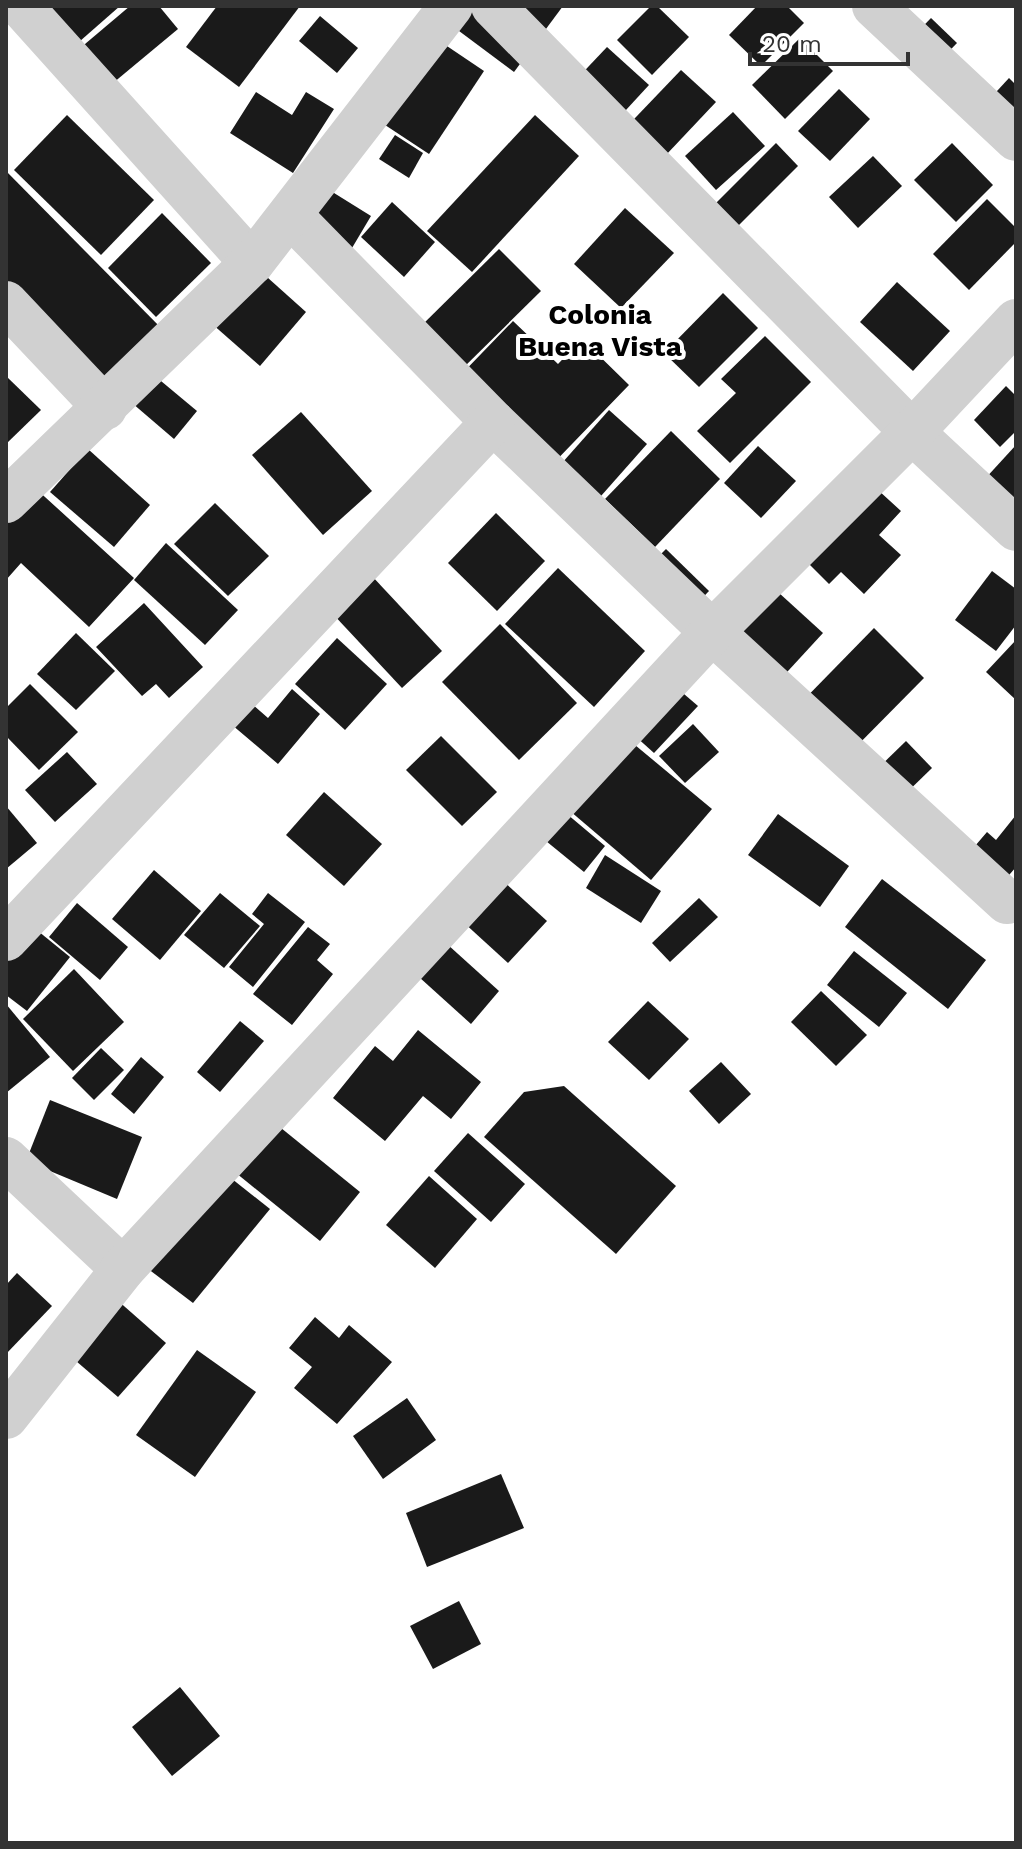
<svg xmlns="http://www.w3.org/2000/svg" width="1022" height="1849" font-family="'Work Sans',sans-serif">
<rect width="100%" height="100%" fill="#fff"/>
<g fill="#1a1a1a">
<polygon points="47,6 120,6 55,63"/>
<polygon points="130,6 159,6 178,29 89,103 59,66"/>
<polygon points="217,6 300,6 239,87 186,47"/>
<polygon points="459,6 563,6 514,72 447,22"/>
<polygon points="651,6 657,6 689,37 652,75 617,40"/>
<polygon points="757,6 787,6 804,23 761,66 729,35"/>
<polygon points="320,16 358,48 337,73 299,41"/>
<polygon points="931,18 957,43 930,71 904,46"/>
<polygon points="800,38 833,71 785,119 752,85"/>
<polygon points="438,40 484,71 429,154 382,123"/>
<polygon points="607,47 649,85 614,123 571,85"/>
<polygon points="681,70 716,102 649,173 614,140"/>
<polygon points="1009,78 1016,85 1016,133 974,116"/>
<polygon points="839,89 870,119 830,161 798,131"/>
<polygon points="256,92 292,115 306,92 334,109 293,173 230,133"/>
<polygon points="733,112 765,146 716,190 685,156"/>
<polygon points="67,115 154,200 101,255 14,170"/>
<polygon points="535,115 579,156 472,272 427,231"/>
<polygon points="395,135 423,153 409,178 379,159"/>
<polygon points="776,143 798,166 724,240 702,217"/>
<polygon points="952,143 993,185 956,222 914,180"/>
<polygon points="873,156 902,186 858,228 829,197"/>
<polygon points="6,171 167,334 103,396 6,297"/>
<polygon points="326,188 371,216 349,253 304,225"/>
<polygon points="987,199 1016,228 1016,242 969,290 933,254"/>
<polygon points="392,202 435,242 404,277 361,237"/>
<polygon points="625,208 674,253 621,308 574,264"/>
<polygon points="162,213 211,263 156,317 108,268"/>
<polygon points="499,249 541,291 458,373 416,331"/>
<polygon points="258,269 306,312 260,366 211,323"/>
<polygon points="897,282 950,331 913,371 860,322"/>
<polygon points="723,293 758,328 699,387 664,353"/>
<polygon points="513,321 558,364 582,339 629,385 544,473 452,384"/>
<polygon points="765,336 811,382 730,463 697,431 736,393 721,379"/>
<polygon points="6,376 41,410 6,444"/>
<polygon points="155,376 197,411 174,439 132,403"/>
<polygon points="1006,386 1016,396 1016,431 1000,447 974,420"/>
<polygon points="609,410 647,444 601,496 562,463"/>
<polygon points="301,412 372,491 323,535 252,455"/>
<polygon points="671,431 720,479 655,547 605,499"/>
<polygon points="1016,445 1016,511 983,481"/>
<polygon points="758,446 796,481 761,518 724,483"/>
<polygon points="88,449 150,505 114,547 50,492"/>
<polygon points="34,487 134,578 89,627 21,563 6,580 6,518"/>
<polygon points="878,490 901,511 879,535 901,555 864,594 841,572 829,584 808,563"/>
<polygon points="215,503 269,556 228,596 174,544"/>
<polygon points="496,513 545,561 497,611 448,563"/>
<polygon points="166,543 238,610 205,645 134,580"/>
<polygon points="666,549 709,591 687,614 643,572"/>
<polygon points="558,568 645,651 594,707 505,624"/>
<polygon points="992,571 1016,589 1016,625 996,651 955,620"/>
<polygon points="371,575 442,651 402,688 331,612"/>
<polygon points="778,592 823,633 765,696 720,655"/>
<polygon points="144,603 203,667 169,698 156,684 142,696 96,647"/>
<polygon points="500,624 577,703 519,760 442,682"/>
<polygon points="874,628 924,678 838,765 788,716"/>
<polygon points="76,633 115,671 76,710 37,674"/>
<polygon points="337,638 387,684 345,730 295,684"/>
<polygon points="1016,640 1016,700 986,672"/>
<polygon points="30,684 78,732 39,770 6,736 6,708"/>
<polygon points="677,688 698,706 654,753 634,735"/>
<polygon points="292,689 320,714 278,764 225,719 244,697 268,718"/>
<polygon points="693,724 719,752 685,783 659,756"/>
<polygon points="441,736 497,792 462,826 406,770"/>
<polygon points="629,740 712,809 651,880 570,811"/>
<polygon points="906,741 932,768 895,804 869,777"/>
<polygon points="67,752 97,784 55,822 25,790"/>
<polygon points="324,792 382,844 344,886 286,835"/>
<polygon points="6,806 37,843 6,869"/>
<polygon points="567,814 605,846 584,872 546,841"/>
<polygon points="778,814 849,866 820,907 748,855"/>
<polygon points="1016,815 1016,867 991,896 957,867 987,832 996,840"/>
<polygon points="605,855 661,891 641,923 586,888"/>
<polygon points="154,870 201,911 160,960 112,919"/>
<polygon points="501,879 547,921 508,963 462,921"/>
<polygon points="882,879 986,960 948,1009 845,927"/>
<polygon points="220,893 260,926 224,968 184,935"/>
<polygon points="268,893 305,922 253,987 229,967 264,924 252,914"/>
<polygon points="699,898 718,917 670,962 652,943"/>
<polygon points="77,903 128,947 100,980 49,937"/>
<polygon points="22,918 70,957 27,1011 6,995 6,938"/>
<polygon points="308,927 330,944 317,960 333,974 292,1025 253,994"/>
<polygon points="447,944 499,991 471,1024 419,977"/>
<polygon points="854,951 907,993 879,1027 827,985"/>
<polygon points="74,969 124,1022 73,1071 23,1019"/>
<polygon points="821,991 867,1035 836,1066 791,1022"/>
<polygon points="648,1001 689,1039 649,1080 608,1042"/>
<polygon points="6,1004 50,1057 6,1093"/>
<polygon points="240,1021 264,1041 220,1092 197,1072"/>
<polygon points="418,1030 481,1082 451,1119 423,1096 385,1141 333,1098 375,1046 393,1061"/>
<polygon points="101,1048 124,1070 94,1100 72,1078"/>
<polygon points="141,1057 164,1077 134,1114 111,1094"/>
<polygon points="721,1062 751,1094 719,1124 689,1091"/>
<polygon points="564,1086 676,1186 616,1254 484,1137 524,1092"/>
<polygon points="50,1100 142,1137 117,1199 26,1161"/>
<polygon points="265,1115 360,1192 320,1241 225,1164"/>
<polygon points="468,1133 525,1184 491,1222 434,1171"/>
<polygon points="222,1171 270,1209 193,1303 143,1265"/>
<polygon points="429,1176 477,1219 435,1268 386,1225"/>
<polygon points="17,1273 52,1306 6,1354 6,1285"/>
<polygon points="116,1299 166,1343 118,1397 69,1355"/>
<polygon points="315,1317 339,1338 349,1325 392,1362 337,1424 294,1388 312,1367 289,1348"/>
<polygon points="197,1350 256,1392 195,1477 136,1435"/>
<polygon points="407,1398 436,1440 383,1479 353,1436"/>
<polygon points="501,1474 524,1528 427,1567 406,1513"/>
<polygon points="459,1601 481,1644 433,1669 410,1626"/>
<polygon points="180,1687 220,1736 172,1776 132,1727"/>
</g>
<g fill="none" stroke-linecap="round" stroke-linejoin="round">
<g stroke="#d0d0d0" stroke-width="44">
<polyline points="21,6 252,263"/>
<polyline points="493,6 912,432 1016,529"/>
<polyline points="874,6 1016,139"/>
<polyline points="291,216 493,422 712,632 1007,902"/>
<polyline points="6,303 105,408"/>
<polyline points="6,501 252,263 451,6"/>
<polyline points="6,939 493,422"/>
<polyline points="6,1159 123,1269"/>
<polyline points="6,1417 123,1269 712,632 912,432 1016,321"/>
</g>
</g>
<g text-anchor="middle" stroke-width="8" stroke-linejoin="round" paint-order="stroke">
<g font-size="28" font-weight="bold" fill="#000" stroke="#fff">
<text x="600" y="324">Colonia<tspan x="600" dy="32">Buena Vista</tspan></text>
</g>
</g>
<rect width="1022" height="1849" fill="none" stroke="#333333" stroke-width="16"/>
<path d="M750 52v12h158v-12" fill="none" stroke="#333333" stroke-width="4"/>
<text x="762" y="52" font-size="24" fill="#333333" stroke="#ffffff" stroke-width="6" paint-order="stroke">20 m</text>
</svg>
